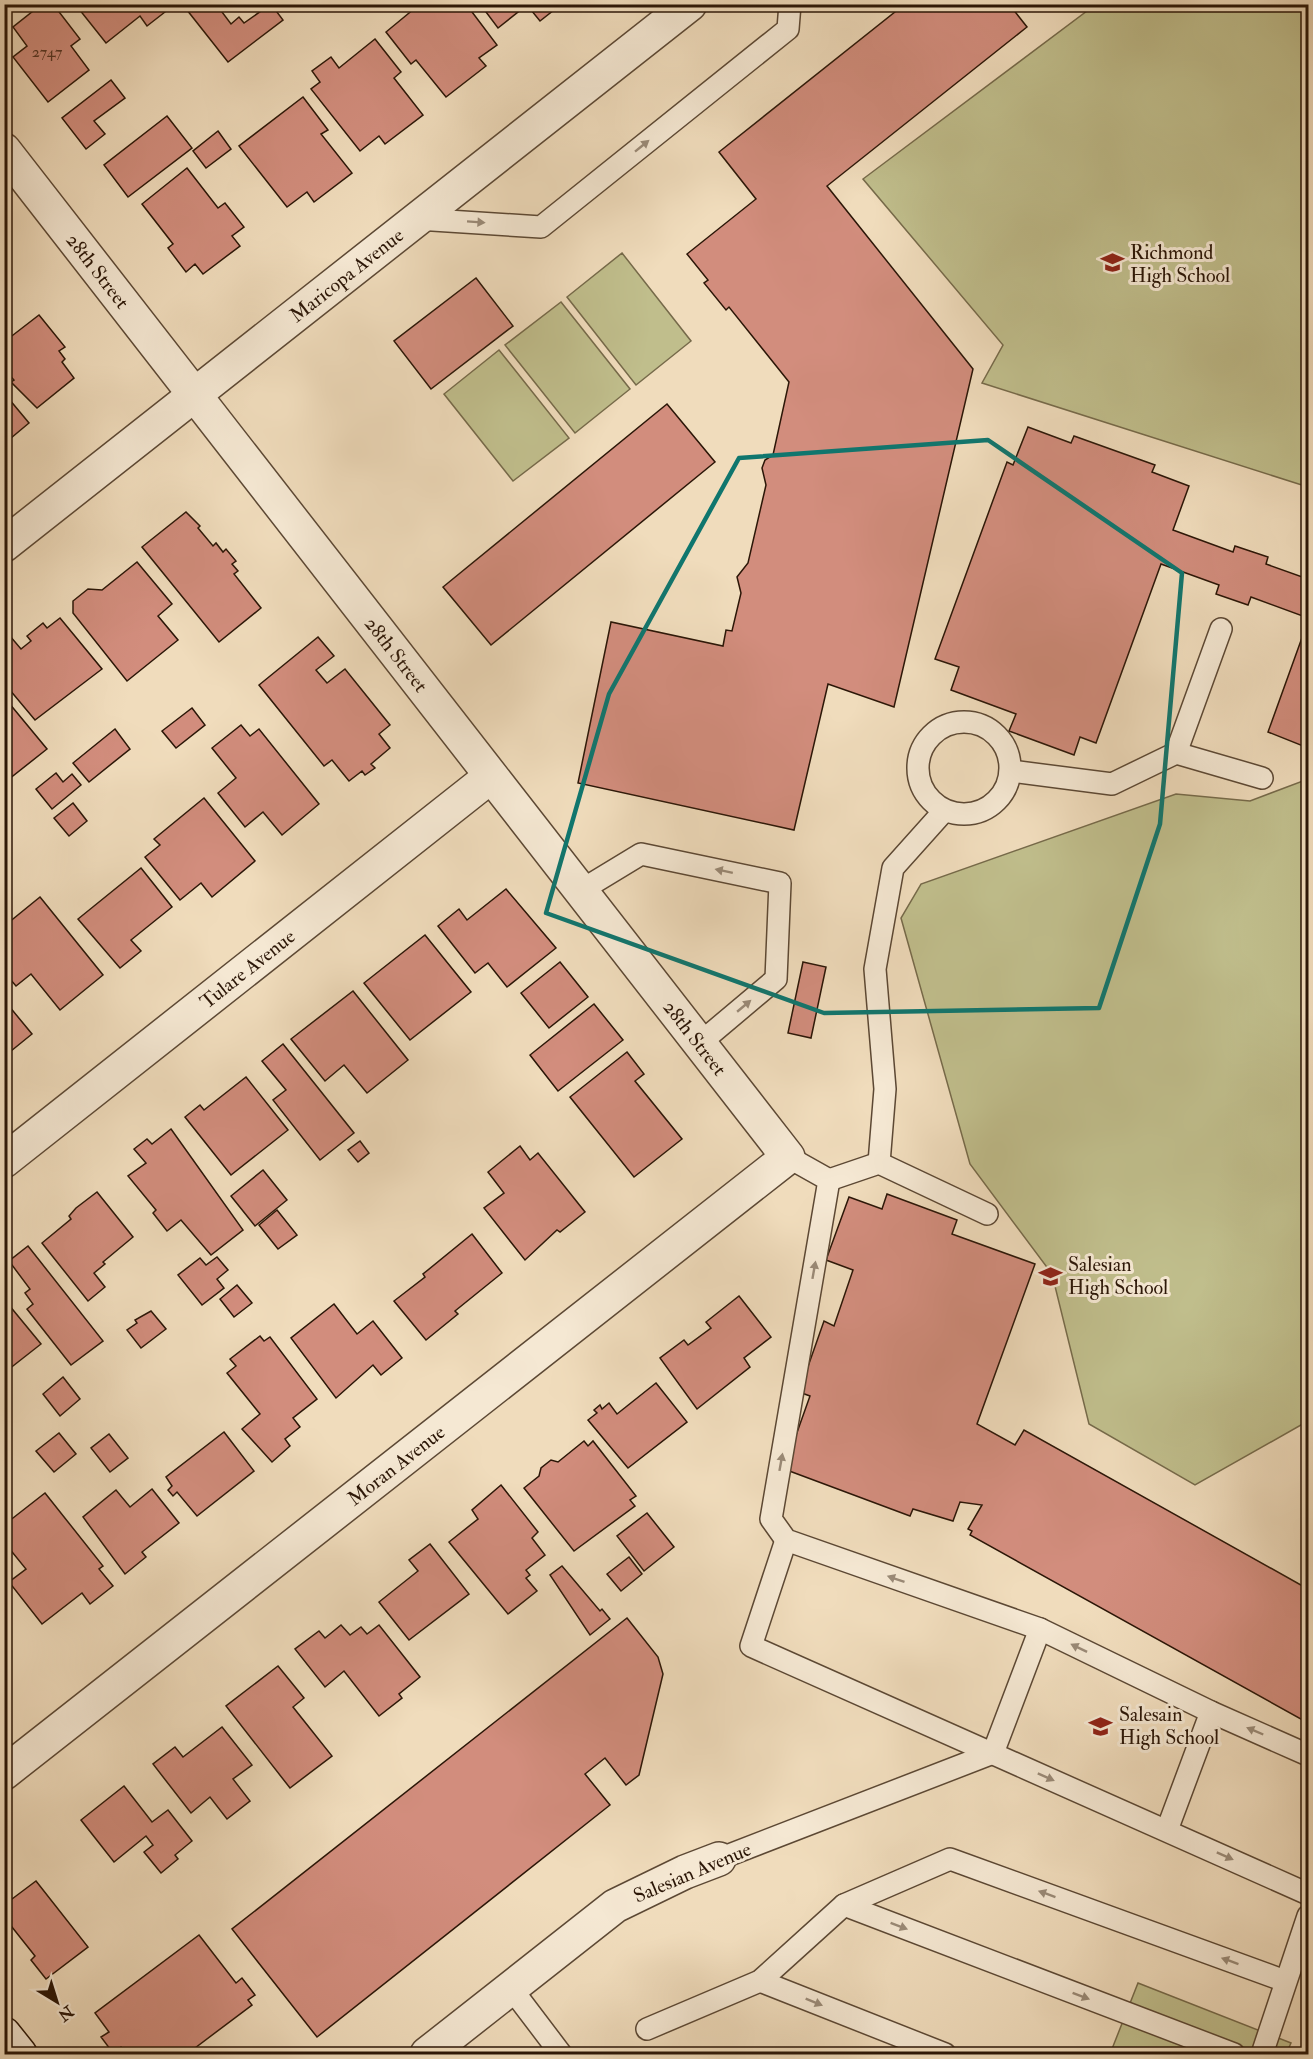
<svg xmlns="http://www.w3.org/2000/svg" width="1313" height="2059" font-family="'IM FELL Double Pica',serif">
<rect width="100%" height="100%" fill="#f0dcbc"/>
<filter id="stains"><feTurbulence type="fractalNoise" baseFrequency=".00333" numOctaves="4"/><feColorMatrix values="0 0 0 0 .2 0 0 0 0 .09 0 0 0 0 .02 0 0 0 .5 -.17"/></filter>
<radialGradient id="worn" r=".72"><stop offset=".6" stop-color="#630" stop-opacity="0"/><stop offset="1" stop-color="#630" stop-opacity=".3"/></radialGradient>
<g fill="#c0be8c" stroke="#766a4a" stroke-width="1.5">
<polygon points="1095,5 1308,5 1308,487 982,383 1003,345 863,179"/>
<polygon points="622,253 691,341 636,385 567,297"/>
<polygon points="561,302 630,389 575,433 505,345"/>
<polygon points="499,350 569,438 513,481 444,394"/>
<polygon points="1308,779 1308,1421 1195,1485 1089,1424 1052,1274 970,1164 901,918 921,884 1176,794 1250,801"/>
<polygon points="1138,1983 1291,2043 1286,2054 1110,2054"/>
</g>
<g fill="#d28d7d" stroke="#2b1607" stroke-width="1.5">
<polygon points="42,4 53,4 80,39 71,46 89,70 48,102 13,57 27,46 13,27"/>
<polygon points="75,4 174,4 174,5 147,26 140,16 106,43"/>
<polygon points="194,4 216,4 231,24 239,17 244,23 271,4 283,20 228,62 187,10"/>
<polygon points="466,4 497,45 479,58 486,66 446,97 416,60 411,64 386,32 420,4"/>
<polygon points="480,4 558,4 559,6 540,21 527,5 498,28"/>
<polygon points="905,4 1009,4 1027,27 827,186 973,369 894,707 828,684 794,830 578,783 611,622 723,646 726,630 732,631 741,593 737,577 748,563 766,485 762,468 765,460 773,455 789,382 729,307 726,310 704,283 708,280 687,254 756,199 719,152"/>
<polygon points="375,39 401,72 394,78 423,115 385,144 379,136 360,151 311,89 320,82 312,71 331,57 339,68"/>
<polygon points="111,80 125,98 94,121 105,134 86,149 62,118"/>
<polygon points="303,97 328,130 321,134 352,173 314,202 307,192 287,207 239,146"/>
<polygon points="167,116 192,148 128,197 104,165"/>
<polygon points="218,131 231,149 206,168 193,151"/>
<polygon points="187,168 218,208 225,203 244,227 232,236 240,246 203,274 195,264 186,272 168,248 173,244 142,204"/>
<polygon points="476,278 513,326 431,389 394,341"/>
<polygon points="39,315 65,347 59,351 65,359 62,362 74,378 37,408 11,382 14,380 4,369 4,342"/>
<polygon points="4,393 29,423 11,438 4,431"/>
<polygon points="667,404 715,462 491,645 443,587"/>
<polygon points="1028,427 1071,443 1074,436 1155,465 1152,472 1189,486 1173,530 1233,552 1235,546 1268,557 1266,564 1308,579 1308,618 1251,597 1248,605 1216,594 1219,585 1161,564 1096,743 1080,737 1074,755 1009,731 1016,714 951,690 959,667 935,659 1007,462 1013,465"/>
<polygon points="186,512 200,526 198,528 213,546 216,543 223,552 226,549 236,561 232,564 238,571 234,574 261,608 219,642 142,547"/>
<polygon points="137,562 172,604 158,616 178,640 127,681 73,613 73,601 88,589 102,590"/>
<polygon points="60,618 102,669 35,720 4,683 4,641 10,636 21,649 31,641 27,636 43,623 47,628"/>
<polygon points="1308,621 1308,748 1268,732"/>
<polygon points="318,637 334,656 316,670 327,683 345,669 390,725 379,734 390,748 371,764 375,768 365,775 362,771 349,781 332,760 324,766 259,685"/>
<polygon points="4,697 47,749 4,783"/>
<polygon points="192,708 205,725 176,748 162,731"/>
<polygon points="241,725 250,736 259,729 319,804 282,835 263,812 245,827 218,793 236,778 212,748"/>
<polygon points="115,729 130,749 89,782 73,763"/>
<polygon points="56,773 63,782 72,774 81,785 52,809 36,789"/>
<polygon points="204,798 255,861 212,897 201,883 180,900 145,857 160,845 154,839"/>
<polygon points="73,803 87,821 69,836 54,818"/>
<polygon points="141,868 172,907 131,940 141,951 120,968 78,919"/>
<polygon points="506,889 556,948 507,987 488,963 475,973 438,926 459,909 467,920"/>
<polygon points="40,897 103,975 60,1010 31,974 16,986 4,972 4,919 8,923"/>
<polygon points="425,935 471,992 410,1040 364,983"/>
<polygon points="560,962 588,997 549,1028 521,993"/>
<polygon points="803,962 826,967 811,1038 788,1033"/>
<polygon points="353,991 408,1060 367,1093 344,1065 325,1081 291,1039"/>
<polygon points="4,1000 32,1034 11,1051 4,1043"/>
<polygon points="594,1004 623,1040 558,1091 530,1055"/>
<polygon points="283,1044 354,1133 320,1160 273,1100 286,1090 262,1061"/>
<polygon points="627,1052 644,1074 635,1081 682,1139 634,1177 570,1097"/>
<polygon points="246,1077 288,1130 231,1175 185,1117 200,1105 204,1110"/>
<polygon points="171,1129 243,1230 211,1255 181,1220 167,1231 153,1213 156,1210 128,1176 146,1163 134,1149 147,1139 152,1144"/>
<polygon points="360,1141 369,1153 358,1162 348,1150"/>
<polygon points="520,1146 530,1160 538,1153 585,1212 560,1232 557,1230 525,1260 484,1208 504,1193 488,1172"/>
<polygon points="263,1170 287,1200 255,1226 231,1196"/>
<polygon points="97,1192 133,1237 103,1262 105,1264 94,1273 105,1287 88,1301 42,1243 71,1219 69,1216 76,1208"/>
<polygon points="887,1194 957,1220 952,1234 1035,1264 977,1424 1015,1445 1024,1430 1308,1589 1308,1723 970,1535 972,1531 968,1529 982,1505 960,1502 953,1521 913,1509 910,1516 784,1469 810,1396 799,1392 824,1321 834,1326 853,1270 826,1260 849,1197 882,1209"/>
<polygon points="277,1210 297,1235 278,1249 259,1225"/>
<polygon points="472,1234 502,1273 455,1311 458,1314 426,1340 394,1301 425,1277 423,1274"/>
<polygon points="28,1246 103,1341 71,1365 27,1309 33,1304 25,1293 30,1289 9,1261"/>
<polygon points="217,1257 228,1270 217,1279 224,1288 202,1305 178,1275 200,1258 206,1265"/>
<polygon points="237,1285 252,1303 234,1317 220,1299"/>
<polygon points="739,1296 771,1337 744,1358 750,1367 697,1409 660,1358 684,1340 688,1345 711,1328 706,1322"/>
<polygon points="4,1299 41,1344 4,1373"/>
<polygon points="334,1304 357,1334 373,1321 402,1358 381,1375 373,1365 336,1398 291,1338"/>
<polygon points="151,1311 166,1329 141,1348 127,1330 137,1323 135,1320"/>
<polygon points="260,1336 264,1341 270,1337 317,1399 293,1418 300,1427 285,1439 290,1446 272,1462 242,1429 260,1414 227,1373 236,1366 230,1359"/>
<polygon points="63,1377 80,1399 60,1416 43,1394"/>
<polygon points="656,1383 687,1422 628,1468 588,1420 597,1413 594,1410 600,1405 602,1409 609,1403 617,1414"/>
<polygon points="224,1432 254,1471 197,1516 177,1492 173,1496 168,1490 172,1486 166,1477"/>
<polygon points="59,1433 76,1454 54,1472 36,1451"/>
<polygon points="109,1434 128,1458 110,1472 91,1448"/>
<polygon points="584,1441 588,1446 593,1441 636,1496 630,1500 635,1506 574,1551 524,1488 539,1476 541,1468 551,1460 558,1462"/>
<polygon points="501,1485 538,1532 532,1538 545,1555 526,1570 530,1575 526,1578 537,1591 508,1614 449,1542 478,1519 472,1510"/>
<polygon points="152,1489 179,1523 142,1552 146,1557 125,1574 83,1517 116,1490 130,1507"/>
<polygon points="45,1493 103,1566 99,1569 113,1586 90,1604 82,1593 42,1624 9,1582 26,1569 4,1542 4,1525"/>
<polygon points="647,1513 674,1547 644,1571 617,1536"/>
<polygon points="430,1544 469,1594 409,1640 379,1602 418,1571 409,1560"/>
<polygon points="629,1557 642,1574 621,1591 607,1574"/>
<polygon points="562,1566 600,1611 602,1609 610,1619 590,1635 550,1575"/>
<polygon points="627,1618 658,1657 663,1674 639,1775 626,1785 605,1758 585,1774 610,1805 317,2037 232,1929"/>
<polygon points="341,1625 350,1635 361,1627 367,1634 379,1625 420,1677 399,1694 402,1698 379,1716 344,1671 325,1687 295,1649 319,1631 325,1638"/>
<polygon points="278,1666 304,1698 293,1707 332,1756 290,1788 226,1706"/>
<polygon points="222,1727 252,1765 233,1779 250,1801 227,1819 210,1797 191,1813 153,1764 175,1747 183,1757"/>
<polygon points="124,1786 152,1822 168,1810 192,1841 175,1855 178,1859 161,1873 144,1852 153,1845 146,1836 114,1862 81,1820"/>
<polygon points="36,1881 88,1947 46,1979 31,1960 35,1956 4,1917 4,1905"/>
<polygon points="199,1935 236,1983 242,1978 255,1995 248,2000 252,2005 187,2054 127,2054 121,2047 113,2053 101,2037 109,2032 95,2013"/>
</g>
<g fill="none" stroke-linecap="round" stroke-linejoin="round">
<defs>
<g id="lane">
<polyline points="417,219 541,227 788,29 790,4"/>
<circle cx="964" cy="768" r="46"/>
<polyline points="1176,753 1262,778"/>
<polyline points="1011,771 1112,784 1176,753 1221,629"/>
<polyline points="580,891 641,854 780,883 776,979 700,1043"/>
<polyline points="788,1157 829,1180 771,1519 786,1540 1040,1629 1211,1712 1308,1755"/>
<polyline points="879,1163 885,1089 875,969 893,868 944,811"/>
<polyline points="829,1180 879,1163 987,1214"/>
<polyline points="786,1540 751,1646 1308,1894"/>
<polyline points="993,1753 1040,1629"/>
<polyline points="1167,1830 1211,1712"/>
<polyline points="719,1859 993,1753"/>
<polyline points="844,1905 1234,2054"/>
<polyline points="760,1981 945,2054"/>
<polyline points="511,1988 561,2054"/>
<polyline points="647,2029 760,1981 844,1905 950,1859 1285,1981"/>
<polyline points="1262,2054 1308,1916"/>
</g>
<g id="street">
<path id="s1" d="M 4,150 L 788,1157 L 4,1773"/>
<path id="s2" d="M 4,545 L 690,4"/>
<path id="s3" d="M 4,1161 L 490,777"/>
<polyline points="427,2054 615,1906 685,1872 719,1859"/>
</g>
<polyline id="secondary" points="4,2034 20,2054"/>
</defs>
<use href="#lane" stroke="#5c4834" stroke-width="24"/>
<use href="#street" stroke="#5c4834" stroke-width="36"/>
<use href="#secondary" stroke="#2b1607" stroke-width="36"/>
<use href="#lane" stroke="#f5e8d3" stroke-width="21"/>
<use href="#street" stroke="#f5e8d3" stroke-width="33"/>
<use href="#secondary" stroke="#f5e8d3" stroke-width="33"/>
</g>
<defs><path id="oneway-solid" d="M-6-.8H1V-3.2L6.5 0L1 3.2V.8H-6Z" transform="scale(1.5)"/></defs>
<g fill="#9a8a77">
<use href="#oneway-solid" transform="translate(642 146) rotate(-39)"/>
<use href="#oneway-solid" transform="translate(476 222) rotate(4)"/>
<use href="#oneway-solid" transform="translate(724 871) rotate(-168)"/>
<use href="#oneway-solid" transform="translate(744 1006) rotate(-40)"/>
<use href="#oneway-solid" transform="translate(814 1270) rotate(-80)"/>
<use href="#oneway-solid" transform="translate(781 1462) rotate(-80)"/>
<use href="#oneway-solid" transform="translate(896 1579) rotate(-161)"/>
<use href="#oneway-solid" transform="translate(1079 1648) rotate(-154)"/>
<use href="#oneway-solid" transform="translate(1255 1731) rotate(-157)"/>
<use href="#oneway-solid" transform="translate(1046 1777) rotate(24)"/>
<use href="#oneway-solid" transform="translate(1225 1856) rotate(24)"/>
<use href="#oneway-solid" transform="translate(1047 1894) rotate(-160)"/>
<use href="#oneway-solid" transform="translate(899 1926) rotate(21)"/>
<use href="#oneway-solid" transform="translate(1230 1961) rotate(-160)"/>
<use href="#oneway-solid" transform="translate(1081 1996) rotate(21)"/>
<use href="#oneway-solid" transform="translate(814 2002) rotate(22)"/>
</g>
<path fill="none" stroke="#0f766e" stroke-width="4.5" stroke-linejoin="round" d="M 988,440 L 1182,573 L 1160,824 L 1099,1008 L 824,1013 L 546,913 L 609,694 L 739,458 Z"/>
<defs>
<symbol id="school-bare" viewBox="-9 -9 18 18"><path d="M0-5L7-2L0 1L-7-2ZM-4 1L0 2.5L4 1V4Q0 6-4 4Z" fill="#8f2418" stroke="#f5e8d3" stroke-width="2.5" paint-order="stroke"/></symbol>
</defs>
<g fill-rule="evenodd">
<use href="#school-bare" x="1096" y="246" width="33" height="33"/>
<use href="#school-bare" x="1034" y="1260" width="33" height="33"/>
<use href="#school-bare" x="1084" y="1710" width="33" height="33"/>
</g>
<g text-anchor="middle" stroke-width="6" stroke-linejoin="round" paint-order="stroke">
<g font-size="16" fill="#553424">
<text x="47" y="57">2747</text>
</g>
<g font-size="20" fill="#2b1607" stroke="#f5e8d3" text-anchor="start">
<text x="1130" y="259">Richmond<tspan x="1130" dy="23">High School</tspan></text>
<text x="1068" y="1271">Salesian<tspan x="1068" dy="23">High School</tspan></text>
<text x="1119" y="1721">Salesain<tspan x="1119" dy="23">High School</tspan></text>
</g>
<g font-size="20" fill="#2b1607" stroke="#f5e8d3">
<text dy="7" stroke="none"><textPath href="#s1" startOffset="153">28th Street</textPath></text>
<text dy="7" stroke="none"><textPath href="#s2" startOffset="436">Maricopa Avenue</textPath></text>
<text dy="7" stroke="none"><textPath href="#s1" startOffset="639">28th Street</textPath></text>
<text dy="7" stroke="none"><textPath href="#s3" startOffset="310">Tulare Avenue</textPath></text>
<text dy="7" stroke="none"><textPath href="#s1" startOffset="1125">28th Street</textPath></text>
<text transform="translate(396 1465) rotate(-38)" y="7">Moran Avenue</text>
<text transform="translate(692 1872) rotate(-23)" y="7">Salesian Avenue</text>
</g>
</g>
<rect width="1313" height="2059" fill="none" stroke="#f0dcbc" stroke-width="24"/>
<rect x="6" y="6" width="1301" height="2047" fill="none" stroke="#2b1607" stroke-width="3"/>
<rect x="12" y="12" width="1289" height="2035" fill="none" stroke="#2b1607" stroke-width="1.5"/>
<g transform="translate(57 2002) rotate(142)" stroke="#f5e8d3" stroke-width="4.5" paint-order="stroke">
<path d="M0-4.5L10 22L0 15L-10 22Z" fill="#2b1607"/>
<text y="-9" font-size="16" font-weight="bold" text-anchor="middle" fill="#2b1607">N</text>
</g>
<rect width="100%" height="100%" filter="url(#stains)"/>
<rect width="100%" height="100%" fill="url(#worn)"/>
</svg>
